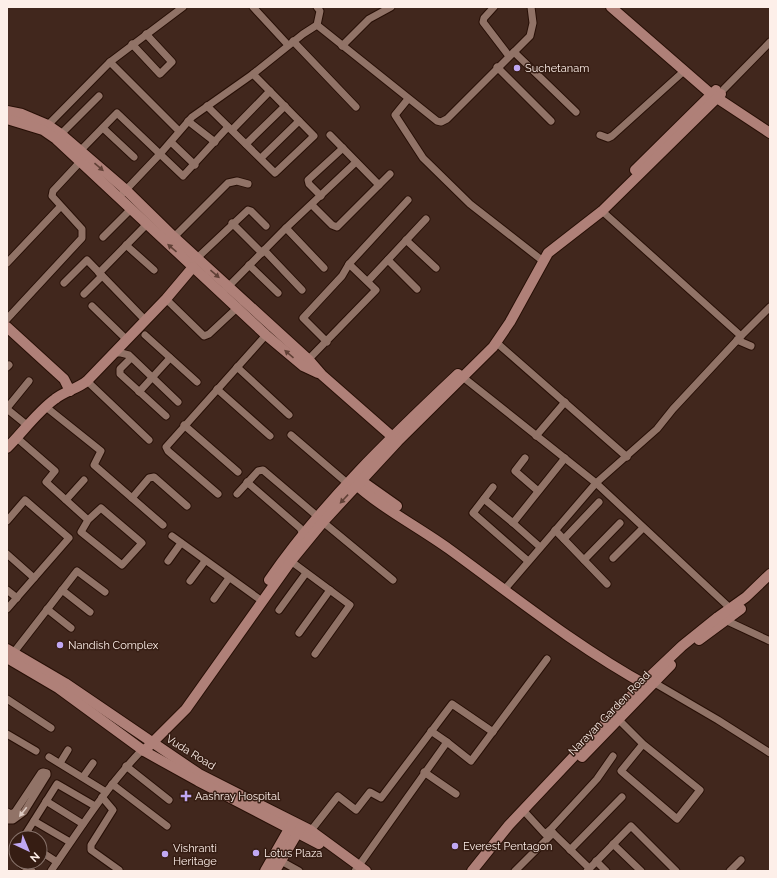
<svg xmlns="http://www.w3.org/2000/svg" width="777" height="878" font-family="Raleway,sans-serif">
<rect width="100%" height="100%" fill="#41271d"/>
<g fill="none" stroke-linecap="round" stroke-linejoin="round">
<defs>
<g id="street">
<polyline points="253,7 288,45"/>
<polyline points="317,7 320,11 317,25"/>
<polyline points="494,7 484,18 483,22 509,56"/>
<polyline points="293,41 356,107"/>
<polyline points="132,44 160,74 172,62 146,34"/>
<polyline points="342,46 369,19 391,7"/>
<polyline points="514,52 576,112"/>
<polyline points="110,62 179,131"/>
<polyline points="497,67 551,121"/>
<polyline points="724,89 770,42"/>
<polyline points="408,99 395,115 423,158 470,204 543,261"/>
<polyline points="207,106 275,173 314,136 253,74"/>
<polyline points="188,121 215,142"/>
<polyline points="45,128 110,62 183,7"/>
<polyline points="103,128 134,157"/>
<polyline points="232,130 270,91"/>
<polyline points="61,134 99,96"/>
<polyline points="330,135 379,185"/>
<polyline points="600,135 608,138 612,136 684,71"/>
<polyline points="171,142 195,165"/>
<polyline points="246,144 285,106"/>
<polyline points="80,151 117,113 183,176 228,127"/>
<polyline points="261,158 299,121"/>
<polyline points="123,193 160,154 192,117 253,74 303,34 317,25 437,121 441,122 447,119 530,36 533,23 531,7"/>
<polyline points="321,196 309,184 308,180 343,148"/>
<polyline points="312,205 332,225 337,227 390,174"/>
<polyline points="232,223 262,253"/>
<polyline points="286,228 324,268"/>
<polyline points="103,237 131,209"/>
<polyline points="174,237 228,183 237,181 248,184"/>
<polyline points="406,240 436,268"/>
<polyline points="126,245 154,270"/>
<polyline points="264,250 302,290"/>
<polyline points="195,260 248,210 251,211 266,226"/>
<polyline points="388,260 417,289"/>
<polyline points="7,263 60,207"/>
<polyline points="349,264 408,200"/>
<polyline points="249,265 278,293"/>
<polyline points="99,273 146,225"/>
<polyline points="368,281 426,219"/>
<polyline points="64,283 87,260 145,320"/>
<polyline points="225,290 286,228 356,162"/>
<polyline points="84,294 102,276"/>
<polyline points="166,299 204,336 209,334 238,307"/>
<polyline points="92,306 127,340"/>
<polyline points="7,319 82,238 82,229 52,196 53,191 80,162"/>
<polyline points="145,335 197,382"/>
<polyline points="741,336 770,307"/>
<polyline points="737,340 751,346"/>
<polyline points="497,343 627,457"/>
<polyline points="114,353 121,353 129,355 178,402"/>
<polyline points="131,358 120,369 120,374 166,416"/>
<polyline points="305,363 376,290 349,264 342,276 303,318 327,342"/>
<polyline points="7,367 9,365"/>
<polyline points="237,367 289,415"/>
<polyline points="464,378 596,483 731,609"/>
<polyline points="87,381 149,440"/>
<polyline points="217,389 270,436"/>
<polyline points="139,392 170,358"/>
<polyline points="46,407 101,451 94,465 163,525"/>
<polyline points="7,408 29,381"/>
<polyline points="7,409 28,426"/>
<polyline points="184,425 238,472"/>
<polyline points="291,435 347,483"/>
<polyline points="536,436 565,402"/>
<polyline points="17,438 55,471 46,482 88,520 81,532 122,565 142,543 101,508 88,520"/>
<polyline points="525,458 515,471 538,491"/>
<polyline points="247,482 300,528 303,534"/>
<polyline points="493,487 473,513 528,561"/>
<polyline points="218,494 168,451 166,447 266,335"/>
<polyline points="237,494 258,471 263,470 317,516"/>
<polyline points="132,498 149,478 154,477 187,506"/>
<polyline points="484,499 513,523 565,458"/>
<polyline points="66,500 84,480"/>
<polyline points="7,521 25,500 69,538 7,609"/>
<polyline points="323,522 393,580"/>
<polyline points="513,523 540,547"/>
<polyline points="555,530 607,584"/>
<polyline points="172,536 262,601"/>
<polyline points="564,539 599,502"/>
<polyline points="7,554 34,578"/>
<polyline points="613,558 643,528"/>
<polyline points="288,559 350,605 315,654"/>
<polyline points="584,560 620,523"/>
<polyline points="168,561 181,543"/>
<polyline points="190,581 205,561"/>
<polyline points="7,590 17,598"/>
<polyline points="62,590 90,612"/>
<polyline points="504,590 596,483 657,429 673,409 741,336 602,211"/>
<polyline points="214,599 229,578"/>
<polyline points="47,609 71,628"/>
<polyline points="279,610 306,573"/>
<polyline points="723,619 770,641"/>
<polyline points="299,633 330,590"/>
<polyline points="11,656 77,571 105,592"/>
<polyline points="653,682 718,720 770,753"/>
<polyline points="7,699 51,728"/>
<polyline points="616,717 643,744 700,790 677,819 621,771 643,744"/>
<polyline points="431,731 447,742"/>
<polyline points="7,734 36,751"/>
<polyline points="49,757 106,792"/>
<polyline points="60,763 68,750"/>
<polyline points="126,766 169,800"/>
<polyline points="424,772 456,794"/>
<polyline points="83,777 93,763"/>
<polyline points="112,784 167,826"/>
<polyline points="102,797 113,810 91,845 91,850 119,870"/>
<polyline points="46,801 83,824"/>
<polyline points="523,810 545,834 550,830 589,868"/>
<polyline points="7,812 11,814 15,812 41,773 43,772 47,773 47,775 24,812 13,820 7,820"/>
<polyline points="34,821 70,842"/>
<polyline points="550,830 597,779 613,756"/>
<polyline points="309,833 338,796 356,810 370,792 381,798 452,704 493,732"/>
<polyline points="23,838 57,784 95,806"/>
<polyline points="613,844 641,871"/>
<polyline points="570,850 622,797"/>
<polyline points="40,851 57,862"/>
<polyline points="281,861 299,871"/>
<polyline points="596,861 606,871"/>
<polyline points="22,865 32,871"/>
<path d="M 51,871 C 80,829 107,786 142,750"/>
<polyline points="355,871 447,742 471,761 547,659"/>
<polyline points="515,871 553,833"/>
<polyline points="587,871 631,826 676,871"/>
<polyline points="730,871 741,860"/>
</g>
<g id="secondary">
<polyline points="611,7 711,94 770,133"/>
<polyline points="7,111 22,114 48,125 61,134 126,190 174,237 309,360 322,375 396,440"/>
<polyline points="7,119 43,130 56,139 266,335 303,366 318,373"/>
<polyline points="635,170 716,90"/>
<polyline points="7,327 64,379 70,391"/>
<path d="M 7,448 C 22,433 38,411 55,399 C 65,391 77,389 87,381 L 166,299 L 193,267"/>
<polyline points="356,477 397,506"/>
<path d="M 352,481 C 381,508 417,526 449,549 C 515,597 577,647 648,686"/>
<path d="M 269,580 C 322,503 390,438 458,374"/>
<polyline points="699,640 741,609"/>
<polyline points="7,649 65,683 199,774 310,830 366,871"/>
<polyline points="7,658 58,688 144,751 198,781 319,844"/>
<polyline points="144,751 186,709 291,561 323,522 398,441 493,347 510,322 548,253 602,211 721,94"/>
<polyline points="582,757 671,665"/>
<polyline points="265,871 293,822"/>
<polyline points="275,871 301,827"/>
<polyline points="472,871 509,825 643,683 682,646 718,617 746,597 770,574"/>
</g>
</defs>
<use href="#street" stroke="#270f06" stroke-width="9"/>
<use href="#secondary" stroke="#270f06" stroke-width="12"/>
<use href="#street" stroke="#917367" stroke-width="7"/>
<use href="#secondary" stroke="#af8078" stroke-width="10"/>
</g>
<defs><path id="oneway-solid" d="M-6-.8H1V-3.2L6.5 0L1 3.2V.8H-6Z"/></defs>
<g fill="#604036">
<use href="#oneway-solid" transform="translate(99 167) rotate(41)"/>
<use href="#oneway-solid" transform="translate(172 248) rotate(-139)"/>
<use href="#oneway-solid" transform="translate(215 274) rotate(41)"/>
<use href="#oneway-solid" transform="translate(289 354) rotate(-139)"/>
<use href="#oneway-solid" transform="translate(344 499) rotate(133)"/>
</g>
<use fill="#ddcac2" href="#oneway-solid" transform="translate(23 812) rotate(128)"/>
<g fill="#c0a8f3" stroke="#361d13" stroke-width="1.5">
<circle cx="517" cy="68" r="4"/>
<circle cx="60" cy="645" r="4"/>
<path d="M184 790h4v4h4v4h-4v4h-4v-4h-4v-4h4z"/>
<circle cx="455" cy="846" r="4"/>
<circle cx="256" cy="853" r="4"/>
<circle cx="165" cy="854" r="4"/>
</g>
<g text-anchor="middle" stroke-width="3" stroke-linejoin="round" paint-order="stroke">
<g font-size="11" fill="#fdefe9" stroke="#361d13" text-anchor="start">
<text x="525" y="72">Suchetanam</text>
<text x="68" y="649">Nandish Complex</text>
<text x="195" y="800">Aashray Hospital</text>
<text x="463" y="850">Everest Pentagon</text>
<text x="173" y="852">Vishranti<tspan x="173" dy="13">Heritage</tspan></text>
<text x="264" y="857">Lotus Plaza</text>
</g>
<g font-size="11" fill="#fdefe9" stroke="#361d13">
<text transform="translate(609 713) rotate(-46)" y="4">Narayan Garden Road</text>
<text transform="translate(191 752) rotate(32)" y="4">Vuda Road</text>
</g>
</g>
<rect width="777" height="878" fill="none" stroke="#fdefe9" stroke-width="16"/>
<g transform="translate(28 850) rotate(136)"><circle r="19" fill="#361d13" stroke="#867169"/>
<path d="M0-3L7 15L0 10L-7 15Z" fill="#c0a8f3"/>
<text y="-6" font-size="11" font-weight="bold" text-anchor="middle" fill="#fdefe9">N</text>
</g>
</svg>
